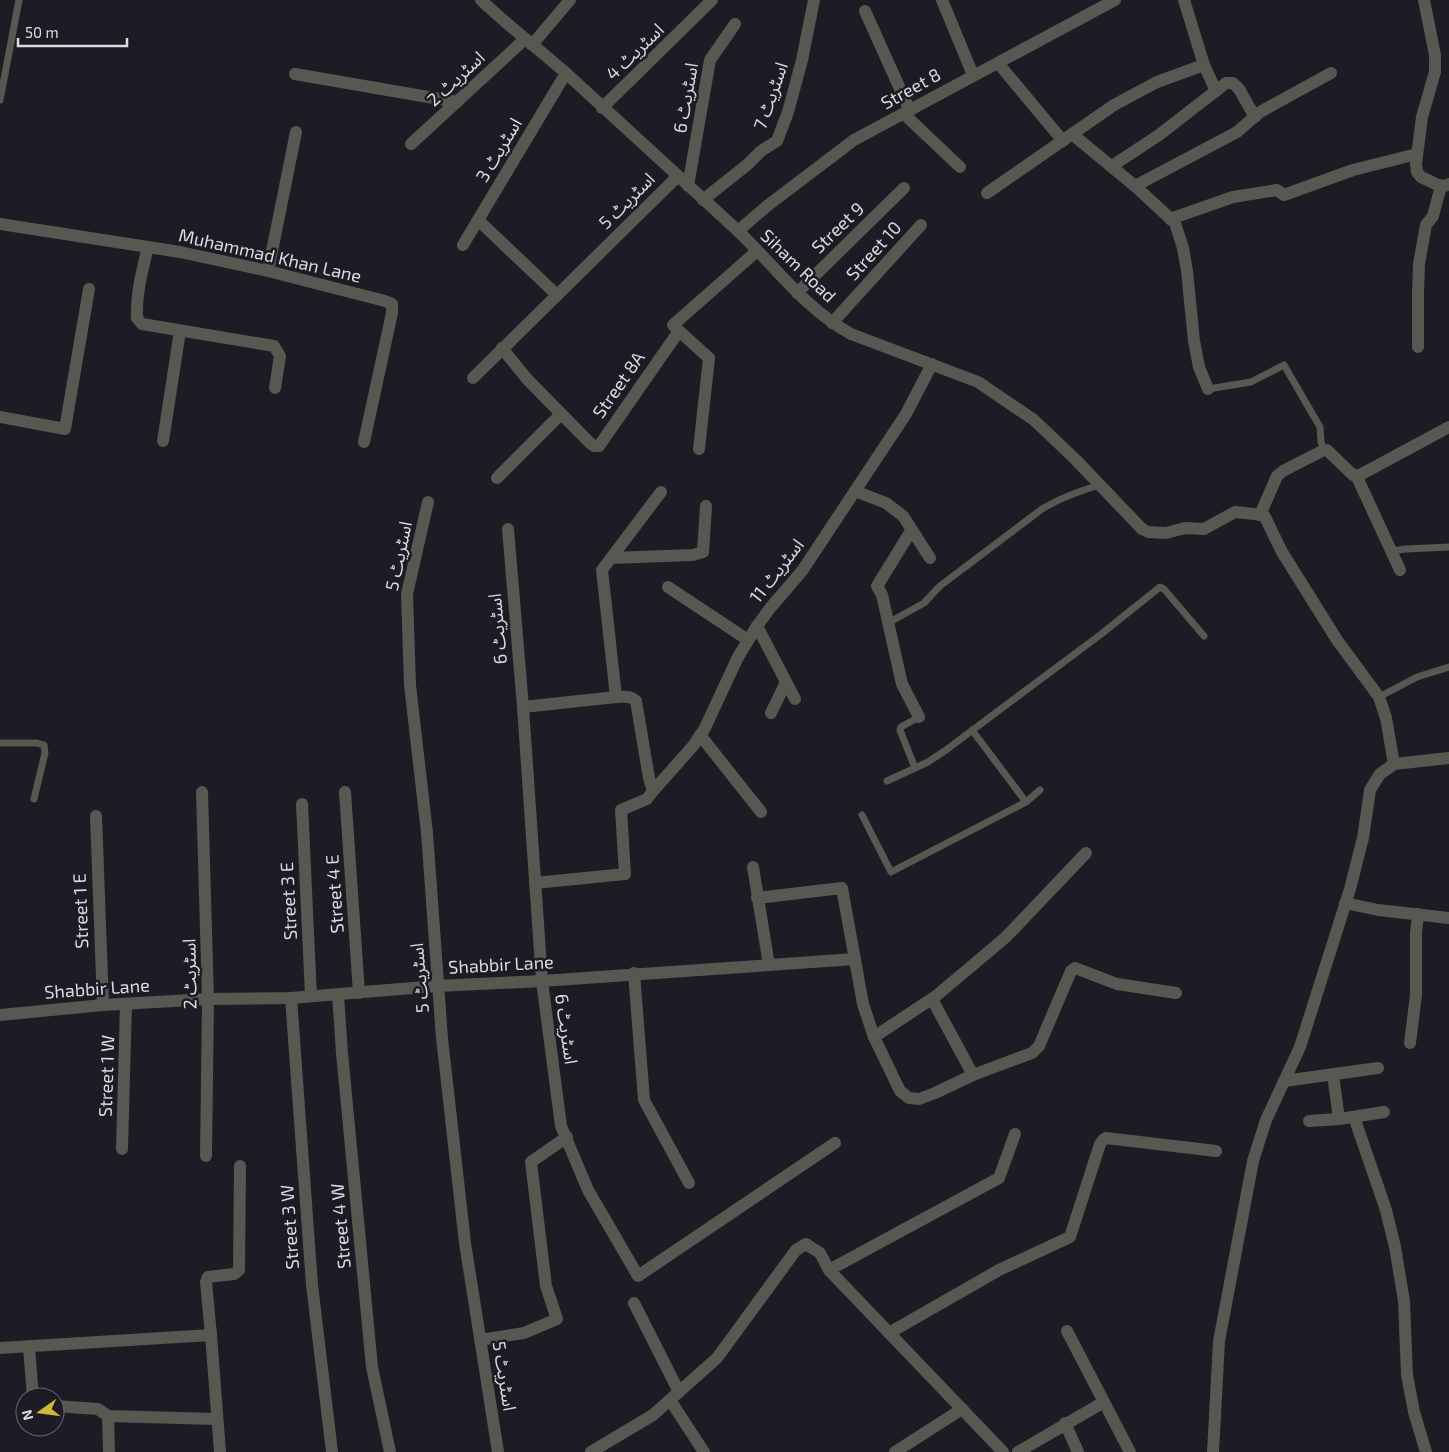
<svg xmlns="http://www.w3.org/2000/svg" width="1449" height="1452" font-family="'Exo 2','Noto Sans Arabic',sans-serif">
<rect width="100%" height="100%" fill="#1d1b23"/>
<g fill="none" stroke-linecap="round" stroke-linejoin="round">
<g stroke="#585752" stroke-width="7">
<polyline points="0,100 19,0"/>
<polyline points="1208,389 1251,382 1284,365 1320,427 1321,442 1324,450"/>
<polyline points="1391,551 1406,549 1449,547"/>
<path d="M 888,623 L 924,603 L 940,586 L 1042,509 C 1060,498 1079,491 1100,485"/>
<polyline points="1379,697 1417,677 1449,667"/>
<polyline points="972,730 1026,802"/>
<polyline points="0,743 37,743 44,745 45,753 34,799"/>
<polyline points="915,768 900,730 901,727 919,717"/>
<polyline points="887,781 928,762 946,750 1100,635 1160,587 1164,589 1204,636"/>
<polyline points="862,815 891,872 1026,802 1040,790"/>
</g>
<g stroke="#585752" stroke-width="12">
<polyline points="942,0 973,75"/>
<polyline points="1184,0 1204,65 1216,91"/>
<polyline points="1424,0 1435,55 1435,72 1422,117 1416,164 1417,172 1421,177 1438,185 1445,186 1449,184"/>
<polyline points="865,11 910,111"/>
<polyline points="532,45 570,0"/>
<polyline points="998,63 1063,141"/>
<polyline points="295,74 457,102"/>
<polyline points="602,108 712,0"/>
<polyline points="904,114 960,167"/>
<polyline points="1072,134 1135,186 1175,223 1183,248 1187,271 1194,341 1199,367 1208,389"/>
<polyline points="411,144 525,39"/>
<polyline points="1112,166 1159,135 1226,83 1233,83 1239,89 1255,117"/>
<polyline points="688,186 710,60 735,24"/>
<polyline points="1135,186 1237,132 1260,112 1331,73"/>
<polyline points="987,193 1114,105 1157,82 1204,65"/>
<polyline points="703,200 748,164 761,151 777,141 788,112 802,60 814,0"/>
<polyline points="1170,219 1233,197 1277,190 1284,195 1353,170 1417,154"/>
<polyline points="478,220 557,295"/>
<polyline points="0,224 180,252 268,271 385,301 392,304 392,313 364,442"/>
<polyline points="738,231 767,206 854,140 1115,0"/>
<polyline points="463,245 566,73"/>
<path d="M 148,247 C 142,271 136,294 137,318 L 142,324 L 274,346 L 280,356 L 275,388"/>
<polyline points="268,271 296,132"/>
<polyline points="797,293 904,188"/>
<polyline points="832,323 921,225"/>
<polyline points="679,331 709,358 699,449"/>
<polyline points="1418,347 1418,293 1419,264 1426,225 1433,216 1441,186"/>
<polyline points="502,348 527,379 590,443 594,446 599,446 679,331 673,325 757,251"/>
<polyline points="473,378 678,176"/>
<polyline points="0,417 65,429 89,289"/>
<polyline points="163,441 180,331"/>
<polyline points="1356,475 1400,570"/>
<polyline points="497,478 561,414"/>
<polyline points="855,491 886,503 903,516 930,558"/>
<polyline points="428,502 407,594 410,685 427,833 442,1038 465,1243 498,1452"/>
<polyline points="1260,515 1277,476 1283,471 1324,450 1327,450 1353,475 1358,476 1449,427"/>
<polyline points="508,529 523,707 542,981 561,1126 588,1190 638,1276 835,1143"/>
<polyline points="1142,529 1148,532 1166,533 1185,528 1204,529 1235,512 1264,515 1282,552 1337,640 1379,697 1386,718 1394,764"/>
<polyline points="911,531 877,586 882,595 902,684 919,717"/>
<polyline points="611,558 693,555 703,552 706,506"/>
<polyline points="668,587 748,640"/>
<polyline points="757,626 795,699"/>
<polyline points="616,697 602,570 661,492"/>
<path d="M 523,707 L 616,697 C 624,697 630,695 636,701 L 649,778 L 653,791 L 693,746 L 704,730 L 738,657 L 757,626 L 771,607 L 802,571 L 906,414 L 932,364"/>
<polyline points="771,713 786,682"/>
<polyline points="700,735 761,812"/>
<polyline points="202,792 208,999 206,1156"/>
<polyline points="345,792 359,993"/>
<polyline points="302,804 311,996"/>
<polyline points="96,816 103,1005"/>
<polyline points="753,867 769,965"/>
<polyline points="535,883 625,874 621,810 647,799 653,791"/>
<polyline points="757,898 842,888 863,1004 874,1037 900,1091 909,1098 919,1099 935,1093 973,1075 1032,1053 1039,1046 1071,971 1075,968 1117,984 1176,993"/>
<polyline points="1345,903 1378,910 1449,918"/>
<polyline points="634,973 644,1100 689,1183"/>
<polyline points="338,994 342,1053 372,1367 390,1452"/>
<polyline points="291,998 312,1285 332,1452"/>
<polyline points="932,999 973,1075"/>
<polyline points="0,1015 103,1005 208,999 291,998 437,986 542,981 855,959"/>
<polyline points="874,1037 936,996 1006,937 1086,853"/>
<polyline points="1410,1043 1416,995 1416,933 1418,914"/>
<polyline points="1333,1075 1339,1119"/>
<polyline points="1284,1081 1378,1068"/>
<polyline points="1354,1117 1386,1210 1395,1247 1404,1301 1407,1375 1414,1412 1426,1452"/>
<polyline points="1309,1121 1339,1119 1384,1112"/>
<polyline points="122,1149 126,1004"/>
<polyline points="829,1270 999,1178 1015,1134"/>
<polyline points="634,1303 679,1392"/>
<polyline points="1067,1331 1104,1402"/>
<polyline points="889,1333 999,1270 1070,1237 1100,1144 1103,1140 1106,1138 1216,1151"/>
<polyline points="211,1335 206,1282 208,1277 234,1274 239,1270 240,1166"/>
<polyline points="480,1340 524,1333 557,1319 546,1286 531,1162 567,1137"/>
<polyline points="29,1347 33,1397"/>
<polyline points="0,1348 211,1335 220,1452"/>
<polyline points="670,1400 704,1452"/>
<polyline points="55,1406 98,1409 108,1416 216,1419"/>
<polyline points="108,1416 109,1452"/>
<polyline points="1065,1423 1078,1452"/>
<polyline points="591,1452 653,1415 717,1358 796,1250 806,1244 820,1253 829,1270 1003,1452"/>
<polyline points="895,1452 962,1409"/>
<polyline points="1018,1452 1104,1402 1130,1452"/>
<polyline points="1213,1452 1219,1341 1253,1161 1266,1120 1300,1047 1350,889 1363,838 1370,790 1380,774 1394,764 1449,758"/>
</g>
<path stroke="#585752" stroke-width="12" d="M 481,0 C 508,26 539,49 567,74 C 624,126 681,178 737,230 C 776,267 803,307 851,334 L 978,382 L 1034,420 L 1076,460 L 1142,529"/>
</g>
<g text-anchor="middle" stroke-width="5" stroke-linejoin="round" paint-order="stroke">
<g font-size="18" fill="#dcdae0" stroke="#1d1b23">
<text transform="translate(635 52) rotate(-44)" y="6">اسٹریٹ 4</text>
<text transform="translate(456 79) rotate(-43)" y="6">اسٹریٹ 2</text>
<text transform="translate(911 89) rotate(-29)" y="6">Street 8</text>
<text transform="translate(771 96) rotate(-71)" y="6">اسٹریٹ 7</text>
<text transform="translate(686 98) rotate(-80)" y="6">اسٹریٹ 6</text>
<text transform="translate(499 150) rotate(-59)" y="6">اسٹریٹ 3</text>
<text transform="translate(627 201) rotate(-45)" y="6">اسٹریٹ 5</text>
<text transform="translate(838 228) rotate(-44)" y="6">Street 9</text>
<text transform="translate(874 251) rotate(-48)" y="6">Street 10</text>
<text transform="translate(270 256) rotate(13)" y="6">Muhammad Khan Lane</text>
<text transform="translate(798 266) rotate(44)" y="6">Siham Road</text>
<text transform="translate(619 385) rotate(-55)" y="6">Street 8A</text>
<text transform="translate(399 556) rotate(-78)" y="6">اسٹریٹ 5</text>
<text transform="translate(777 571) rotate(-52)" y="6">اسٹریٹ 11</text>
<text transform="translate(498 629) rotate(-95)" y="6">اسٹریٹ 6</text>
<text transform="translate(335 894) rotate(-94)" y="6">Street 4 E</text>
<text transform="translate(289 901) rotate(-93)" y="6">Street 3 E</text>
<text transform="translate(81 911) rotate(-92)" y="6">Street 1 E</text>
<text transform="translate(501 965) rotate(-3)" y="6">Shabbir Lane</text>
<text transform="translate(190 974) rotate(-91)" y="6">اسٹریٹ 2</text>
<text transform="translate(420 978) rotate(-95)" y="6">اسٹریٹ 5</text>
<text transform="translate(97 989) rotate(-4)" y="6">Shabbir Lane</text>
<text transform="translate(566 1029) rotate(82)" y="6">اسٹریٹ 6</text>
<text transform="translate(107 1076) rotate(-88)" y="6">Street 1 W</text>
<text transform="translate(341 1226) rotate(-95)" y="6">Street 4 W</text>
<text transform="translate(290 1227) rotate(-94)" y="6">Street 3 W</text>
<text transform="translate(504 1376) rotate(81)" y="6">اسٹریٹ 5</text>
</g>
</g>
<g transform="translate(40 1412) rotate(256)"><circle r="24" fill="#1d1b23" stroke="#69676f"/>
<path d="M0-4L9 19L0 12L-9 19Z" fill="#d2b736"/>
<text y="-8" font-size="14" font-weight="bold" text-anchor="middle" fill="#dcdae0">N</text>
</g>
<path d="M18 38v8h109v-8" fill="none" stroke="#dcdae0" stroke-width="2.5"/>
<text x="25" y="38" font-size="15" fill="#dcdae0" stroke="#1d1b23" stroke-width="4" paint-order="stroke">50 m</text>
</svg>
